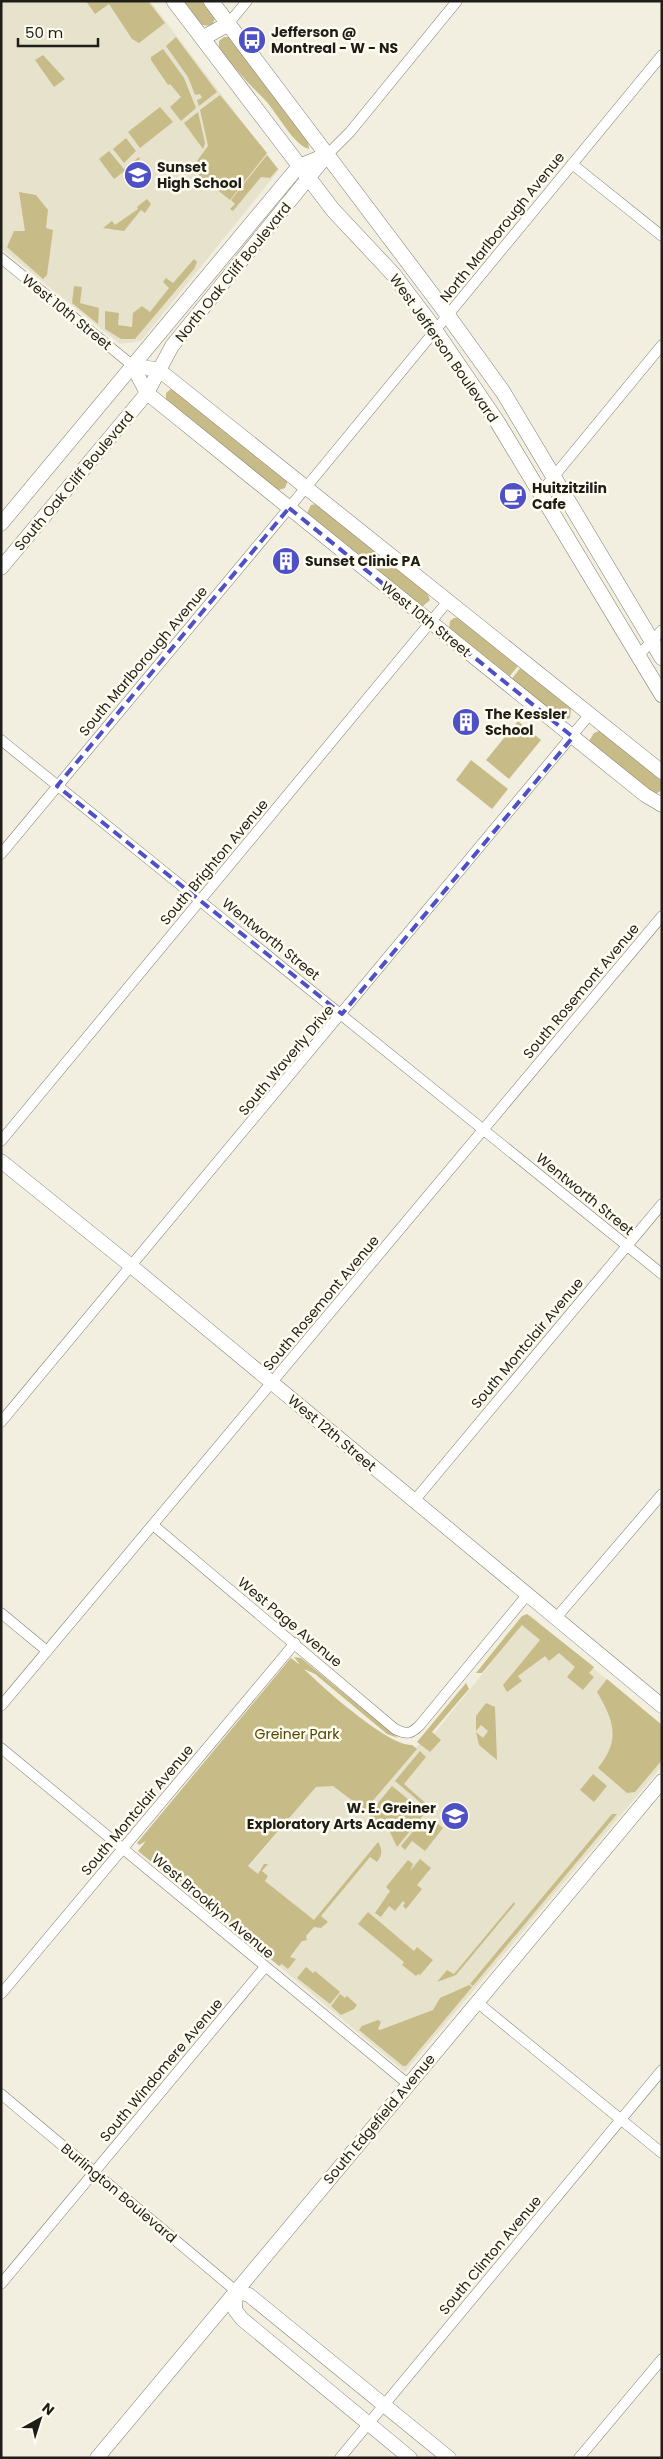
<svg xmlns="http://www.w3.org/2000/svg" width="663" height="2459" font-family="Poppins,sans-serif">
<rect width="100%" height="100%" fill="#f2efe0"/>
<g fill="#e7e2cc">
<polygon points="1,1 150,1 279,170 141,341 120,344 1,248"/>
<polygon points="530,1615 662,1726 662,1766 405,2072 279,1966 317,1923 248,1867 369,1724 396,1743 416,1747 432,1736"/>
</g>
<g fill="#c7bc88">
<polygon points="86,1 148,1 165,23 139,43 132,39 109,4 95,14"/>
<polygon points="183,1 202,1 215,18 212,26 202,25"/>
<polygon points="176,37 217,92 199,106 197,100 202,98 200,94 195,95 188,77 166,46"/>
<path d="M 224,37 L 230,37 L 308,140 L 309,149 C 293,145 277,112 265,100 C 246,81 234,68 219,47 L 219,41 Z"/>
<polygon points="163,49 184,78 196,108 181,121 170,107 181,97 170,84 168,85 151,60 151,57"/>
<polygon points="43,55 65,79 54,87 35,60"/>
<polygon points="220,95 267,153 230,200 191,169 208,146 200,110"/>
<polygon points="160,107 173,122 140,148 128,132"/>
<polygon points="198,112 205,143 203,149 184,123"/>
<polygon points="126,138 136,151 124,163 113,149"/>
<polygon points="109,151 124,169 139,157 140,159 114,179 99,159"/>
<polygon points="267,155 278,169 270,178 261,177 233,211 230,209 235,204 231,200"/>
<polygon points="19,192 36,195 48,210 46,228 53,230 47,275 43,279 7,247 14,231 25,231"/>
<polygon points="147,199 151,204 145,213 141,210 124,231 103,228 112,221 115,225 138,209 137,207"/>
<polygon points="194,259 197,262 194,269 135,339 121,339 105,329 105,311 119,313 118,325 132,327 133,313 142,306 150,312 169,288 163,282 166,278 173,283"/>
<polygon points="74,286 82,287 80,303 99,308 98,324 72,303"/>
<polygon points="172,388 288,480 285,488 276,491 166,401 166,393"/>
<polygon points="317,504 427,592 430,600 423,606 419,606 307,513 311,505"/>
<polygon points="454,618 458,618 519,665 508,678 449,629 450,621"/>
<polygon points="521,667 568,706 571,709 570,718 562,721 511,680"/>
<polygon points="518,721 541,740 509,779 486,760"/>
<polygon points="599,731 603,731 662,781 662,790 654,795 592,745 589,741 594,733"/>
<polygon points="471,760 508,789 492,809 456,780"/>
<polygon points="527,1614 594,1667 589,1673 594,1677 583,1690 567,1677 575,1667 559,1653 549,1661 545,1656 518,1676 522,1681 507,1692 503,1685 540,1640 522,1625 482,1673 476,1673 522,1616"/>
<path d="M 294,1657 L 301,1658 L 398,1738 L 387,1734 L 315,1674 L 304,1669 C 321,1686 389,1747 412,1745 L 417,1749 L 365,1810 L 333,1786 L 316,1787 L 248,1866 L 258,1874 L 264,1864 L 268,1864 L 262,1871 L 268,1876 L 265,1881 L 314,1920 L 378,1842 C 383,1850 382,1855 377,1862 L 370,1857 L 321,1916 L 328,1922 L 321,1928 L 314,1927 L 306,1936 L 307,1940 L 302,1941 L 290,1957 L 296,1959 L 288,1969 L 282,1964 L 279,1966 L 138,1851 L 146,1841 L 139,1845 L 137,1843 L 289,1660 L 291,1658 L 300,1665 Z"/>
<path d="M 607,1679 L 662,1725 L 662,1760 L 635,1792 L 627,1793 L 598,1768 C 621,1740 614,1721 597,1692 Z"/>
<polygon points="466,1683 469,1689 432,1732 441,1740 430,1752 417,1742"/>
<polygon points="486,1703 495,1707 497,1760 479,1745 476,1732 483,1738 488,1731 481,1725 476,1731 476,1716"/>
<polygon points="420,1751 426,1757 404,1784 430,1807 428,1809 395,1781"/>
<polygon points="593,1774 607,1786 594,1802 580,1790"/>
<polygon points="392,1786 425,1813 397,1847 390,1832 368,1815"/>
<polygon points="612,1814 617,1814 473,1986 470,1984"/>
<polygon points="432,1819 443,1828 425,1851 412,1841 405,1850 401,1846 419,1824 425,1828"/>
<polygon points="420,1859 431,1868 417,1885 422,1889 406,1909 403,1906 405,1903 403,1901 395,1911 389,1906 381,1917 375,1913 390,1891 386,1887 408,1860 413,1864 410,1871"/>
<polygon points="514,1902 515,1904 456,1975 437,1982 447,1970 454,1974"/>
<polygon points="368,1912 414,1951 417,1947 433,1960 420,1975 418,1974 416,1976 402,1965 404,1962 358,1924"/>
<polygon points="306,1967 313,1973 315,1971 340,1992 330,2004 297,1978"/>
<polygon points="469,1985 472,1987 406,2066 403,2066 359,2030 362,2026 378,2020 381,2022 378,2029 380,2030 433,2010 440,1998"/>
<polygon points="340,1994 345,1998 347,1996 357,2005 354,2009 341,2015 331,2006"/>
</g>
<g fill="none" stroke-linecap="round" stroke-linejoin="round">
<defs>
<g id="minor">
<polyline points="228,24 247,1"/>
<polyline points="327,155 350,132 457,1"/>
<polyline points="572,164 662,236"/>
<polyline points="1,258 132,365"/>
<polyline points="541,492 662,345"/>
<polyline points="639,655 662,630"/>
<polyline points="1,740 662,1274"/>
<polyline points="1,854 289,508 662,55"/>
<polyline points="1,1141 448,601"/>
<polyline points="1,1422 590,714"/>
<polyline points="414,1501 662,1204"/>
<path d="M 153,1525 L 395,1729 C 407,1735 411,1734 420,1725 L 527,1595"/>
<polyline points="1,1613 47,1651"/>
<polyline points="556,1618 662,1494"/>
<polyline points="1,1706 662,916"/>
<polyline points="1,1748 408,2084"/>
<polyline points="1,1994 295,1643"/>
<polyline points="478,2003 662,2153"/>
<polyline points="1,2094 236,2291"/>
<polyline points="1,2284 265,1967"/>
<polyline points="340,2458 662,2070"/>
<polyline points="579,2458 662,2359"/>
</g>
<g id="tertiary">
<polyline points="132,365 147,393 645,795 662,805"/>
<polyline points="132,365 159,370 662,772"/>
<polyline points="1,524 288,179 299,166 326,155"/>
<polyline points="1,568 147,393 172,346 327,155"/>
<polyline points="1,1161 130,1265 662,1706"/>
<polyline points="236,2291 249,2295 449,2458"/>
<polyline points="236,2291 235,2310 242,2319 410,2458"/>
<polyline points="97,2458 662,1781"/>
</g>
<g id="secondary">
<polyline points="174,1 333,210 394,275 428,320 498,423 662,695"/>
<polyline points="211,1 441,306 503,392 662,658"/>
<polyline points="203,38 228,24"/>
</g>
</defs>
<use href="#minor" stroke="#807d70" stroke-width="11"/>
<use href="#tertiary" stroke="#807d70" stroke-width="15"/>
<use href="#secondary" stroke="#807d70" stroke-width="16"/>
<use href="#minor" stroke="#fff" stroke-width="10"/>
<use href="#tertiary" stroke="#fff" stroke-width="14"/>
<use href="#secondary" stroke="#fff" stroke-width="15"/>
</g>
<path fill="none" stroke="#4e50c6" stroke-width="4" stroke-dasharray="10 6" stroke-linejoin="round" d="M 289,508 L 573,737 L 342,1014 L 57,786 Z"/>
<defs>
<symbol id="bus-disc" viewBox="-11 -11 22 22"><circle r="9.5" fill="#4e50c6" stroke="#fffcf0"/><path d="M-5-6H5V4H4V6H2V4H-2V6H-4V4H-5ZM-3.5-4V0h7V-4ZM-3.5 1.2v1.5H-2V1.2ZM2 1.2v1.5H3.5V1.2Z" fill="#fff"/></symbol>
<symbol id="school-disc" viewBox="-11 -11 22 22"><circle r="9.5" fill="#4e50c6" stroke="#fffcf0"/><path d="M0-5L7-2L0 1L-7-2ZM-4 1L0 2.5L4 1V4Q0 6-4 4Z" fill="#fff"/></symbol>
<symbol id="cafe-disc" viewBox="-11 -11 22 22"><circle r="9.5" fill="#4e50c6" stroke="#fffcf0"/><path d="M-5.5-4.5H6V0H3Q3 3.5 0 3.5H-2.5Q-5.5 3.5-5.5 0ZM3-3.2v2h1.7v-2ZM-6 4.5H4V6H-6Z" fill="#fff"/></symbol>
<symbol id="building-disc" viewBox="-11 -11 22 22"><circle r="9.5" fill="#4e50c6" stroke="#fffcf0"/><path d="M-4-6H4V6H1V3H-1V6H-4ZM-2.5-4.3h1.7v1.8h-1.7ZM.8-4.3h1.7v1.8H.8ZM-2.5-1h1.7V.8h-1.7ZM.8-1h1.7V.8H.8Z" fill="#fff"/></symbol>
</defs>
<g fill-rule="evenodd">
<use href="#bus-disc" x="236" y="24" width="32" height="32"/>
<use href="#school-disc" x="122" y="159" width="32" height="32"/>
<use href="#cafe-disc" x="497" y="480" width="32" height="32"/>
<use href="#building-disc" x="270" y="545" width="32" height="32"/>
<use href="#building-disc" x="450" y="706" width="32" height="32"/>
<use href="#school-disc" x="439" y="1800" width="32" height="32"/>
</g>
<g text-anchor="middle" stroke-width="5" stroke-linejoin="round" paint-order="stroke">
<g font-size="14" font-weight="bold" fill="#1e1d18" stroke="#fffcf0" text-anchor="start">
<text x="271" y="37">Jefferson @<tspan x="271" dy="16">Montreal - W - NS</tspan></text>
<text x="157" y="172">Sunset<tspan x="157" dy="16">High School</tspan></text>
<text x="532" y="493">Huitzitzilin<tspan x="532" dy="16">Cafe</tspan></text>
<text x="305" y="566">Sunset Clinic PA</text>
<text x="485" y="719">The Kessler<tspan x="485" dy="16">School</tspan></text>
<text x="436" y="1813" text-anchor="end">W. E. Greiner<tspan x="436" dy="16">Exploratory Arts Academy</tspan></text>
</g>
<g font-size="14" fill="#1e1d18" stroke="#fffcf0">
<text transform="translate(502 227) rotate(-51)" y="5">North Marlborough Avenue</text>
<text transform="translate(233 272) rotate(-51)" y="5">North Oak Cliff Boulevard</text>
<text transform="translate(67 312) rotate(39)" y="5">West 10th Street</text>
<text transform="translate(444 348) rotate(55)" y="5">West Jefferson Boulevard</text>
<text transform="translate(74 481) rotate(-50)" y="5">South Oak Cliff Boulevard</text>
<text transform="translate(426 619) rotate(39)" y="5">West 10th Street</text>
<text transform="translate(143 661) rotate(-50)" y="5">South Marlborough Avenue</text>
<text transform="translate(214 862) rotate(-50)" y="5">South Brighton Avenue</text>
<text transform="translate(271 939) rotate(39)" y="5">Wentworth Street</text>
<text transform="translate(581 991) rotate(-50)" y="5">South Rosemont Avenue</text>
<text transform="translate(286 1060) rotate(-50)" y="5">South Waverly Drive</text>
<text transform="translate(585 1194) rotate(39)" y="5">Wentworth Street</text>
<text transform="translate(321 1303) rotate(-50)" y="5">South Rosemont Avenue</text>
<text transform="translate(527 1343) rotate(-50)" y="5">South Montclair Avenue</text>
<text transform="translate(332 1433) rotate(40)" y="5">West 12th Street</text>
<text transform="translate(290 1622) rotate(40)" y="5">West Page Avenue</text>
<text transform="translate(137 1810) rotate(-50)" y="5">South Montclair Avenue</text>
<text transform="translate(213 1906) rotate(40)" y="5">West Brooklyn Avenue</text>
<text transform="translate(161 2070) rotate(-50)" y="5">South Windomere Avenue</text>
<text transform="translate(379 2119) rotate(-50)" y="5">South Edgefield Avenue</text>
<text transform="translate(119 2193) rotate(40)" y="5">Burlington Boulevard</text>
<text transform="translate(490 2255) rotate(-50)" y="5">South Clinton Avenue</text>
</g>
<g font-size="14" fill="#514502" stroke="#fffcf0">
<text x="297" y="1739">Greiner Park</text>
</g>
</g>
<rect width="663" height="2459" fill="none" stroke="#1e1d18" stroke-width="5"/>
<g transform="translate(40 2419) rotate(39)" stroke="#fffcf0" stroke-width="4" paint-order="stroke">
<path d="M0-4L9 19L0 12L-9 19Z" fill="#1e1d18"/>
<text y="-8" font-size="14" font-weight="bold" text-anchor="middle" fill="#1e1d18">N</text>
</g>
<path d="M18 38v8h80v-8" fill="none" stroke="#1e1d18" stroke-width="2.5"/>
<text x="25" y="38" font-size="15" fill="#1e1d18" stroke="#fffcf0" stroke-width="4" paint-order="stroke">50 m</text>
</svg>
